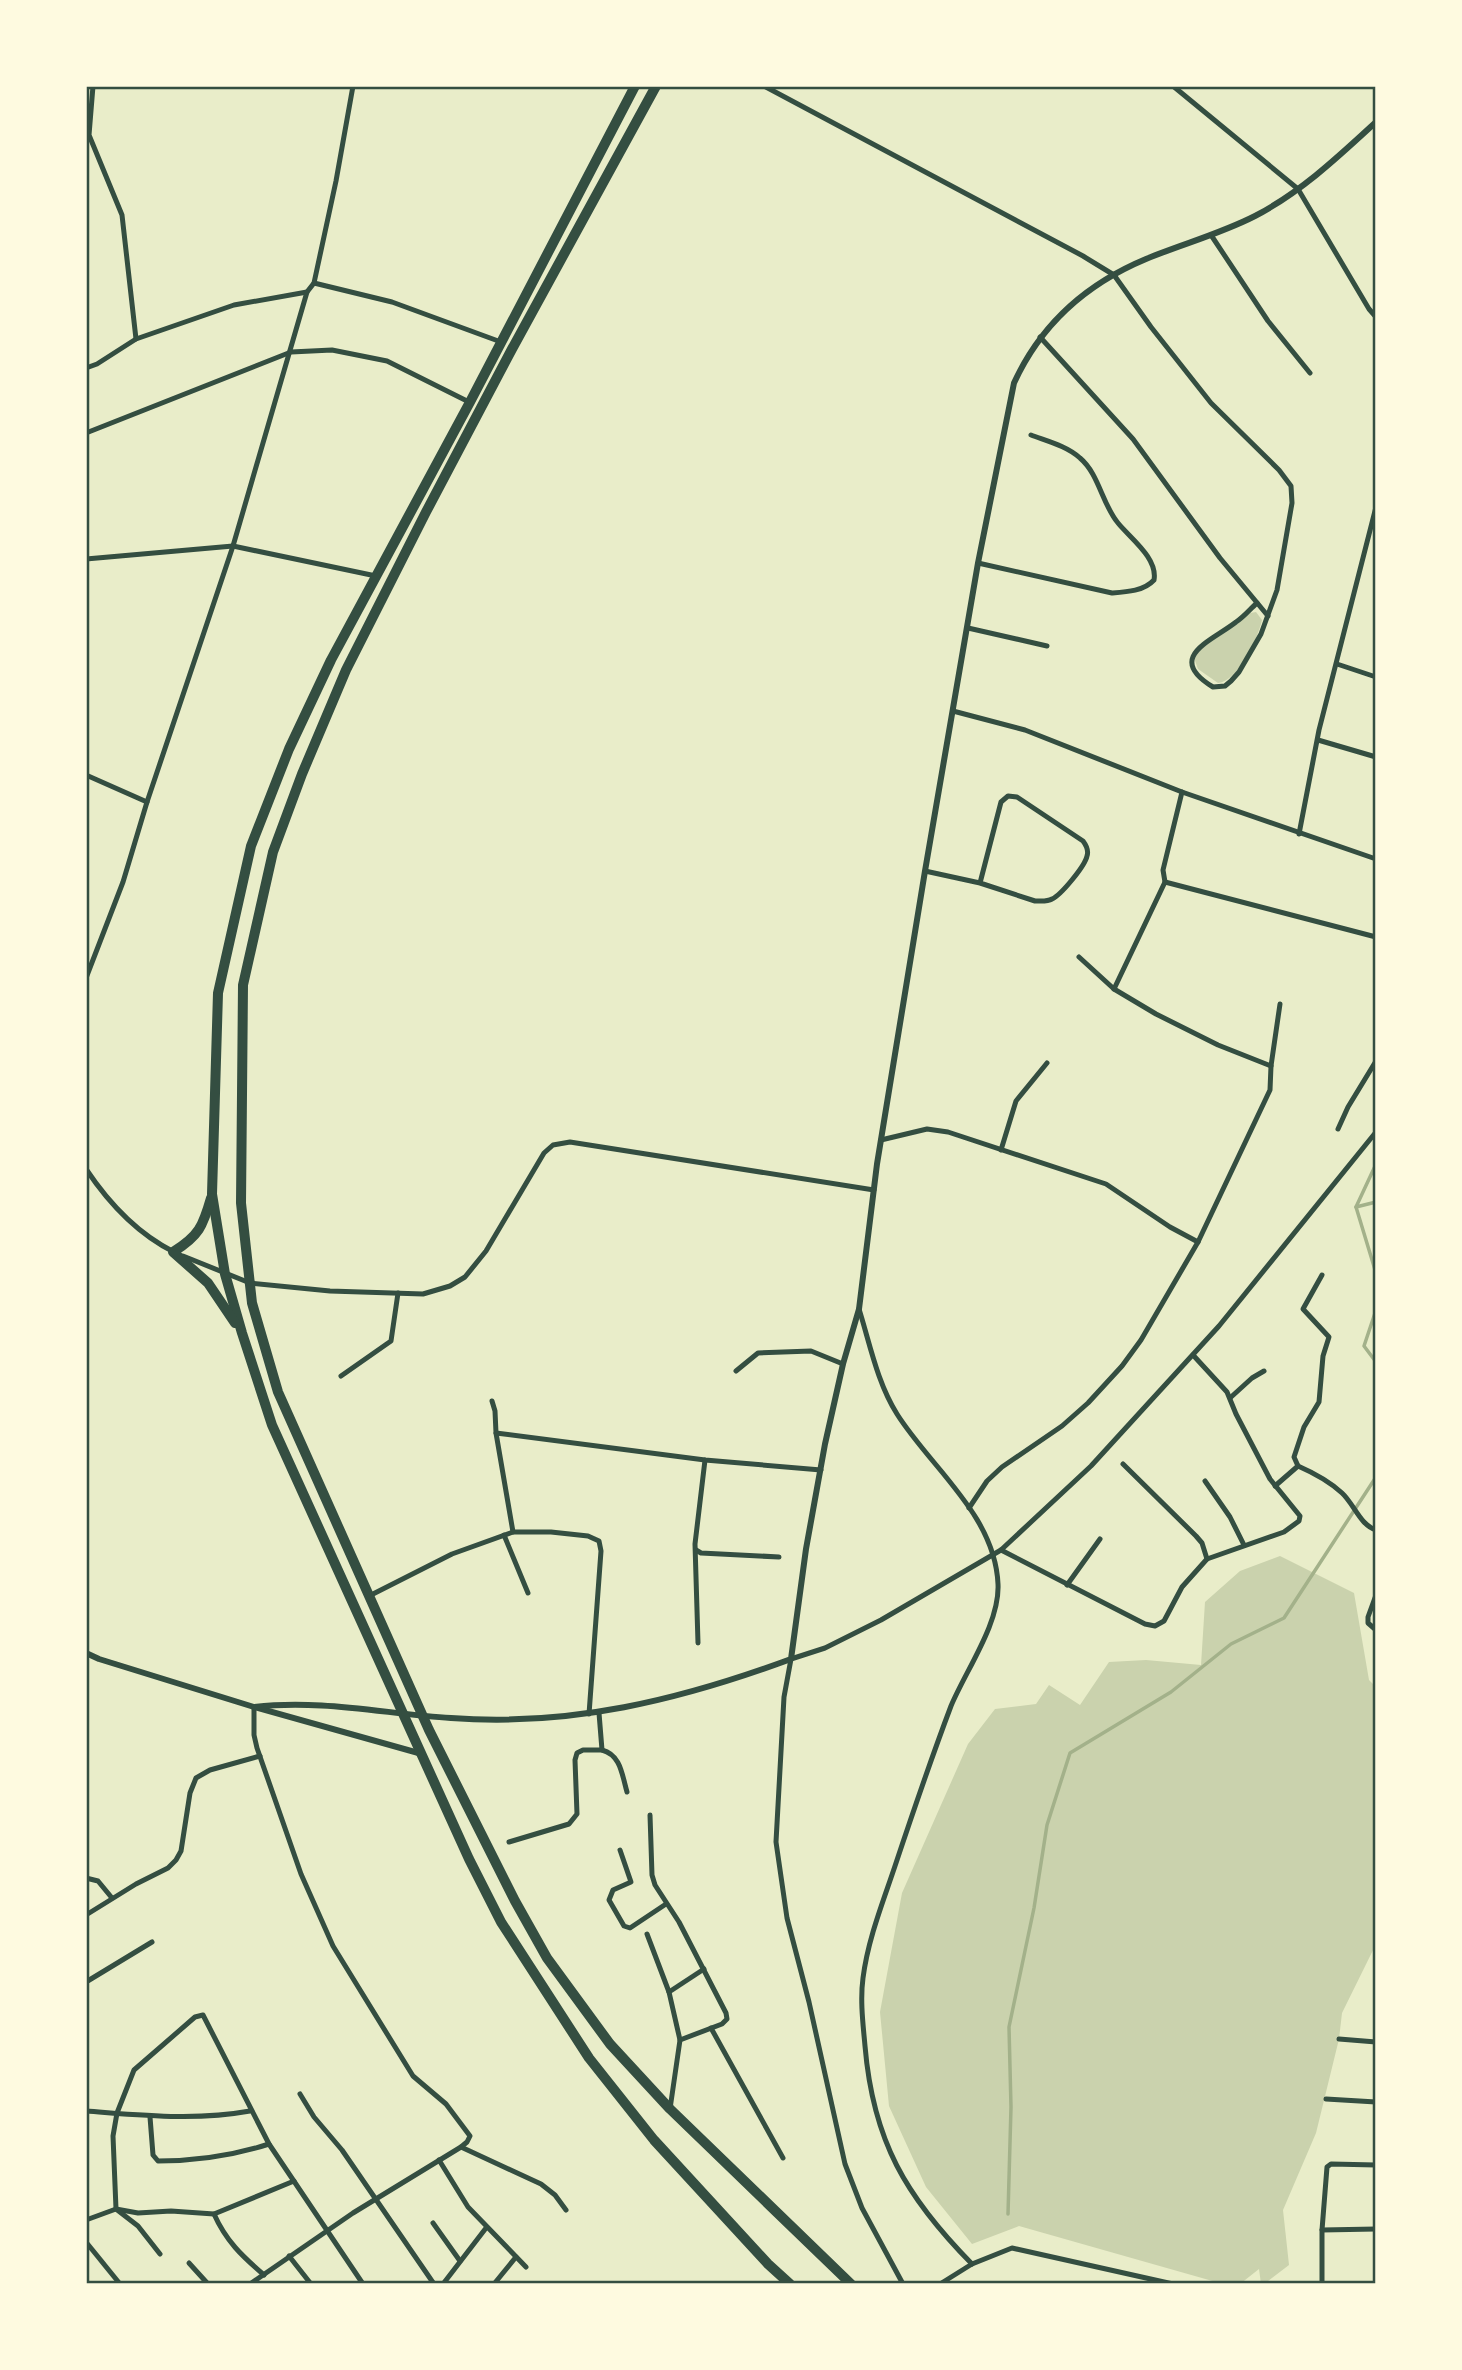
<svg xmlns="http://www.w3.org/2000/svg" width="1462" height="2370" font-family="Overpass,sans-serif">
<rect width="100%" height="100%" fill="#e9edc9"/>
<g fill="#cad2ad">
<path d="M 1256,612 L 1262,620 C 1258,638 1238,681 1218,683 L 1198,669 L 1194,658 L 1199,649 L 1250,613 Z"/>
<polygon points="1280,1556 1354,1593 1369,1680 1376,1687 1376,1944 1342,2013 1339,2039 1316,2133 1283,2210 1289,2265 1264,2284 1261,2284 1259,2269 1240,2284 1223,2284 1019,2226 972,2244 926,2187 889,2106 880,2012 902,1893 968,1744 995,1709 1036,1704 1049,1685 1080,1705 1109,1662 1146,1660 1201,1665 1205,1602 1240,1571"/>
</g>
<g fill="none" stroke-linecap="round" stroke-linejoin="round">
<g stroke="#a3b18a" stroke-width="3.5">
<polyline points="1376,1164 1356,1207 1376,1273"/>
<polyline points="1356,1207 1376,1202"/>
<polyline points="1376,1310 1364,1346 1376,1362"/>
<polyline points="1008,2214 1011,2107 1009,2027 1034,1908 1047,1825 1070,1753 1171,1692 1231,1644 1284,1618 1376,1477"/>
</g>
<g stroke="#344e41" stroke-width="5">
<polyline points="93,86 89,135 122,215 136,339"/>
<path d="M 764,86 L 1083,256 L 1114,275 L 1151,327 L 1211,403 L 1279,470 L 1291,486 L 1292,503 L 1277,590 L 1261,634 L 1239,672 L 1231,681 L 1225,686 L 1213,687 C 1164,657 1212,641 1236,622 C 1244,617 1250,609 1257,603"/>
<polyline points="1173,86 1298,189 1369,309 1376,317"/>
<polyline points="1211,235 1268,321 1310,373"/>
<polyline points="314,283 392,302 501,342"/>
<polyline points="1040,337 1133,439 1220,558 1268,616"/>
<polyline points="86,368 97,364 136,339 234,305 307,292"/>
<polyline points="86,433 291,352 332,350 387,361 469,402"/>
<polyline points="86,559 233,546 376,576"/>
<path d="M 978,563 L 1112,593 C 1127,592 1144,591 1154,580 C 1158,558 1130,538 1118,523 C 1102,504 1099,474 1080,458 C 1067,446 1047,441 1031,435"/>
<polyline points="968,628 1047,646"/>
<polyline points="1337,664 1376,677"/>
<polyline points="953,711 1025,730 1182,792 1376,859"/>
<polyline points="1318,740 1376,757"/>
<polyline points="86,775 147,802"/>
<polyline points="1299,834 1319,730 1376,507"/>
<path d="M 925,871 L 980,883 L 1035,901 C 1041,901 1047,902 1052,899 C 1061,895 1085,866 1087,856 C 1089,850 1086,845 1083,841 L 1017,797 L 1008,796 L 1001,802 L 980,883"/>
<polyline points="1165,882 1376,937"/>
<polyline points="1079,957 1114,989 1156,1014 1218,1045 1271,1066"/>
<polyline points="86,978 123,882 147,802 233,546 307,292 314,283 336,181 353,86"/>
<polyline points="1114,989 1165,882 1163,870 1182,792"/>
<polyline points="1338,1129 1348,1107 1376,1061"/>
<polyline points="881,1140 927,1129 948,1132 1106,1184 1170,1227 1198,1242"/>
<polyline points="1001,1150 1016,1101 1047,1063"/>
<path d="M 86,1169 C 108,1202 138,1234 174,1252"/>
<polyline points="183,1256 250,1283 330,1291 423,1294 450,1286 465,1277 486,1251 544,1153 553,1145 570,1142 874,1190"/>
<path d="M 859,1309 C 870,1344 877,1382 897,1414 C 931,1468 995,1515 998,1584 C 1000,1623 966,1670 951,1706 C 931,1759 913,1812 895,1866 C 883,1902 868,1939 863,1978 C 860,2000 863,2024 865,2046 C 873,2141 906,2197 972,2264"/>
<polyline points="736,1371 758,1353 811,1351 843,1364"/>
<polyline points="341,1376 391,1341 398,1293"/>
<polyline points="1230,1398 1252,1378 1264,1371"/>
<polyline points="492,1401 495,1411 496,1433 513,1532"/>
<polyline points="496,1433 705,1460 821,1470"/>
<polyline points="1123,1464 1196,1536 1202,1543 1207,1559"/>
<polyline points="1298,1466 1294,1457 1304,1427 1319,1402 1323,1356 1329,1337 1303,1309 1322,1275"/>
<path d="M 1298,1466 C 1314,1473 1329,1481 1342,1493 C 1354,1504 1360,1525 1376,1530"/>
<polyline points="1205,1481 1230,1517 1244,1545"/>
<polyline points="1275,1486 1298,1466"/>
<polyline points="969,1508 987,1481 1002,1467 1062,1426 1088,1403 1122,1366 1141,1340 1198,1242 1270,1090 1271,1066 1280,1004"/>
<polyline points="504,1535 528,1593"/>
<polyline points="696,1550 701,1553 779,1557"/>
<polyline points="1001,1550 1145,1624 1155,1626 1164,1621 1182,1587 1207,1559 1284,1532 1299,1521 1300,1516 1270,1479 1236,1414 1227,1392 1193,1355"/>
<polyline points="1067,1585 1100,1539"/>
<polyline points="1376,1595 1368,1617 1368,1623 1376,1630"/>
<polyline points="369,1596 452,1554 513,1532 551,1532 588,1536 599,1541 601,1551 589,1714"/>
<polyline points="698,1643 695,1544 705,1460"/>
<path d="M 602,1750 C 621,1755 622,1775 627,1792"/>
<polyline points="650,1815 652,1875 655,1885 679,1922 726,2013 727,2019 722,2024 680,2040 670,2109"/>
<polyline points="509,1842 569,1824 577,1814 575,1760 577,1753 583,1750 602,1750 599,1713"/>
<polyline points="620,1850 631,1882 613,1890 609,1900 624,1926 630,1928 666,1904"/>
<polyline points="86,1878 98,1881 112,1898"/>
<polyline points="86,1915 136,1884 168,1868 176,1860 181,1851 190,1793 196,1778 210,1770 260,1756"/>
<polyline points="647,1934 669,1992 680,2040"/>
<polyline points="86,1982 152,1942"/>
<polyline points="669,1992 704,1969"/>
<polyline points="711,2028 783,2158"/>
<polyline points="1339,2039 1376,2042"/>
<polyline points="300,2094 314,2117 342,2150 434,2284"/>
<polyline points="1326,2099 1376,2102"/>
<path d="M 86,2111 C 141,2115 195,2121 250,2111"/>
<path d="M 150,2117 L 153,2155 L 158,2161 C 197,2161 232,2156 269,2144"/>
<polyline points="461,2147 541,2184 555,2195 566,2210"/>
<polyline points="439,2160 468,2207 526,2267"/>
<path d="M 214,2214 C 226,2241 242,2256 264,2275"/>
<polyline points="86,2220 116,2209 138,2213 171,2211 214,2214 294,2181"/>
<polyline points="433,2223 460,2261"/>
<polyline points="1322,2230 1376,2229"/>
<polyline points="86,2242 120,2284"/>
<polyline points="160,2254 138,2226 116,2209 113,2136 117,2113 134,2070 195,2017 203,2015 269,2144 363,2284"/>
<polyline points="289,2256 311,2284"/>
<polyline points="189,2263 208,2284"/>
<polyline points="250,2284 353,2213 461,2147 467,2142 470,2136 446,2104 413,2076 333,1946 301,1874 257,1748 254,1735 254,1707"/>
<polyline points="443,2284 486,2228"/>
<polyline points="494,2284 516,2257"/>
<polyline points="903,2284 862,2208 845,2164 809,2002 787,1918 776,1842 784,1697 791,1659 825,1648 881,1620 1001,1550 1091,1466 1219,1326 1376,1132"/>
<polyline points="940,2284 972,2264 1012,2248 1173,2284"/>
<polyline points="1322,2284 1322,2230 1327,2167 1331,2164 1376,2165"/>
</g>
<g stroke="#344e41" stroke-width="6">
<polyline points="86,1653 99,1659 254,1707 422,1754"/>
<path d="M 254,1707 C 321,1699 386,1714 451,1718 C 570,1727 680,1700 791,1659 L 806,1549 L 825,1444 L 843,1364 L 859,1309 L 877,1164 L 925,871 L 978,563 L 1014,383 C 1041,324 1086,284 1146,259 C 1182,244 1220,234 1255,216 C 1301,192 1338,157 1376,122"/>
</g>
<g stroke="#344e41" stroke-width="10">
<polyline points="635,86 470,402 331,660 289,749 251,846 218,993 212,1194 225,1274 242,1333 272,1425 469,1859 501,1922 589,2058 654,2140 768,2264 790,2284"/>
<polyline points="656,86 512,349 426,512 346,670 302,774 273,852 243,985 241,1203 252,1303 278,1392 429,1730 515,1901 547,1958 610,2044 670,2109 851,2284"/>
<path d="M 211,1198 C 203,1226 199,1236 173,1252 L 208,1283 L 235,1323"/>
</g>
</g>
<rect width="1462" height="2370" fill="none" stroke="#fefae0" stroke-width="175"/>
<rect x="88" y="88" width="1286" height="2194" fill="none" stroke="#344e41" stroke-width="2.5"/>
</svg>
